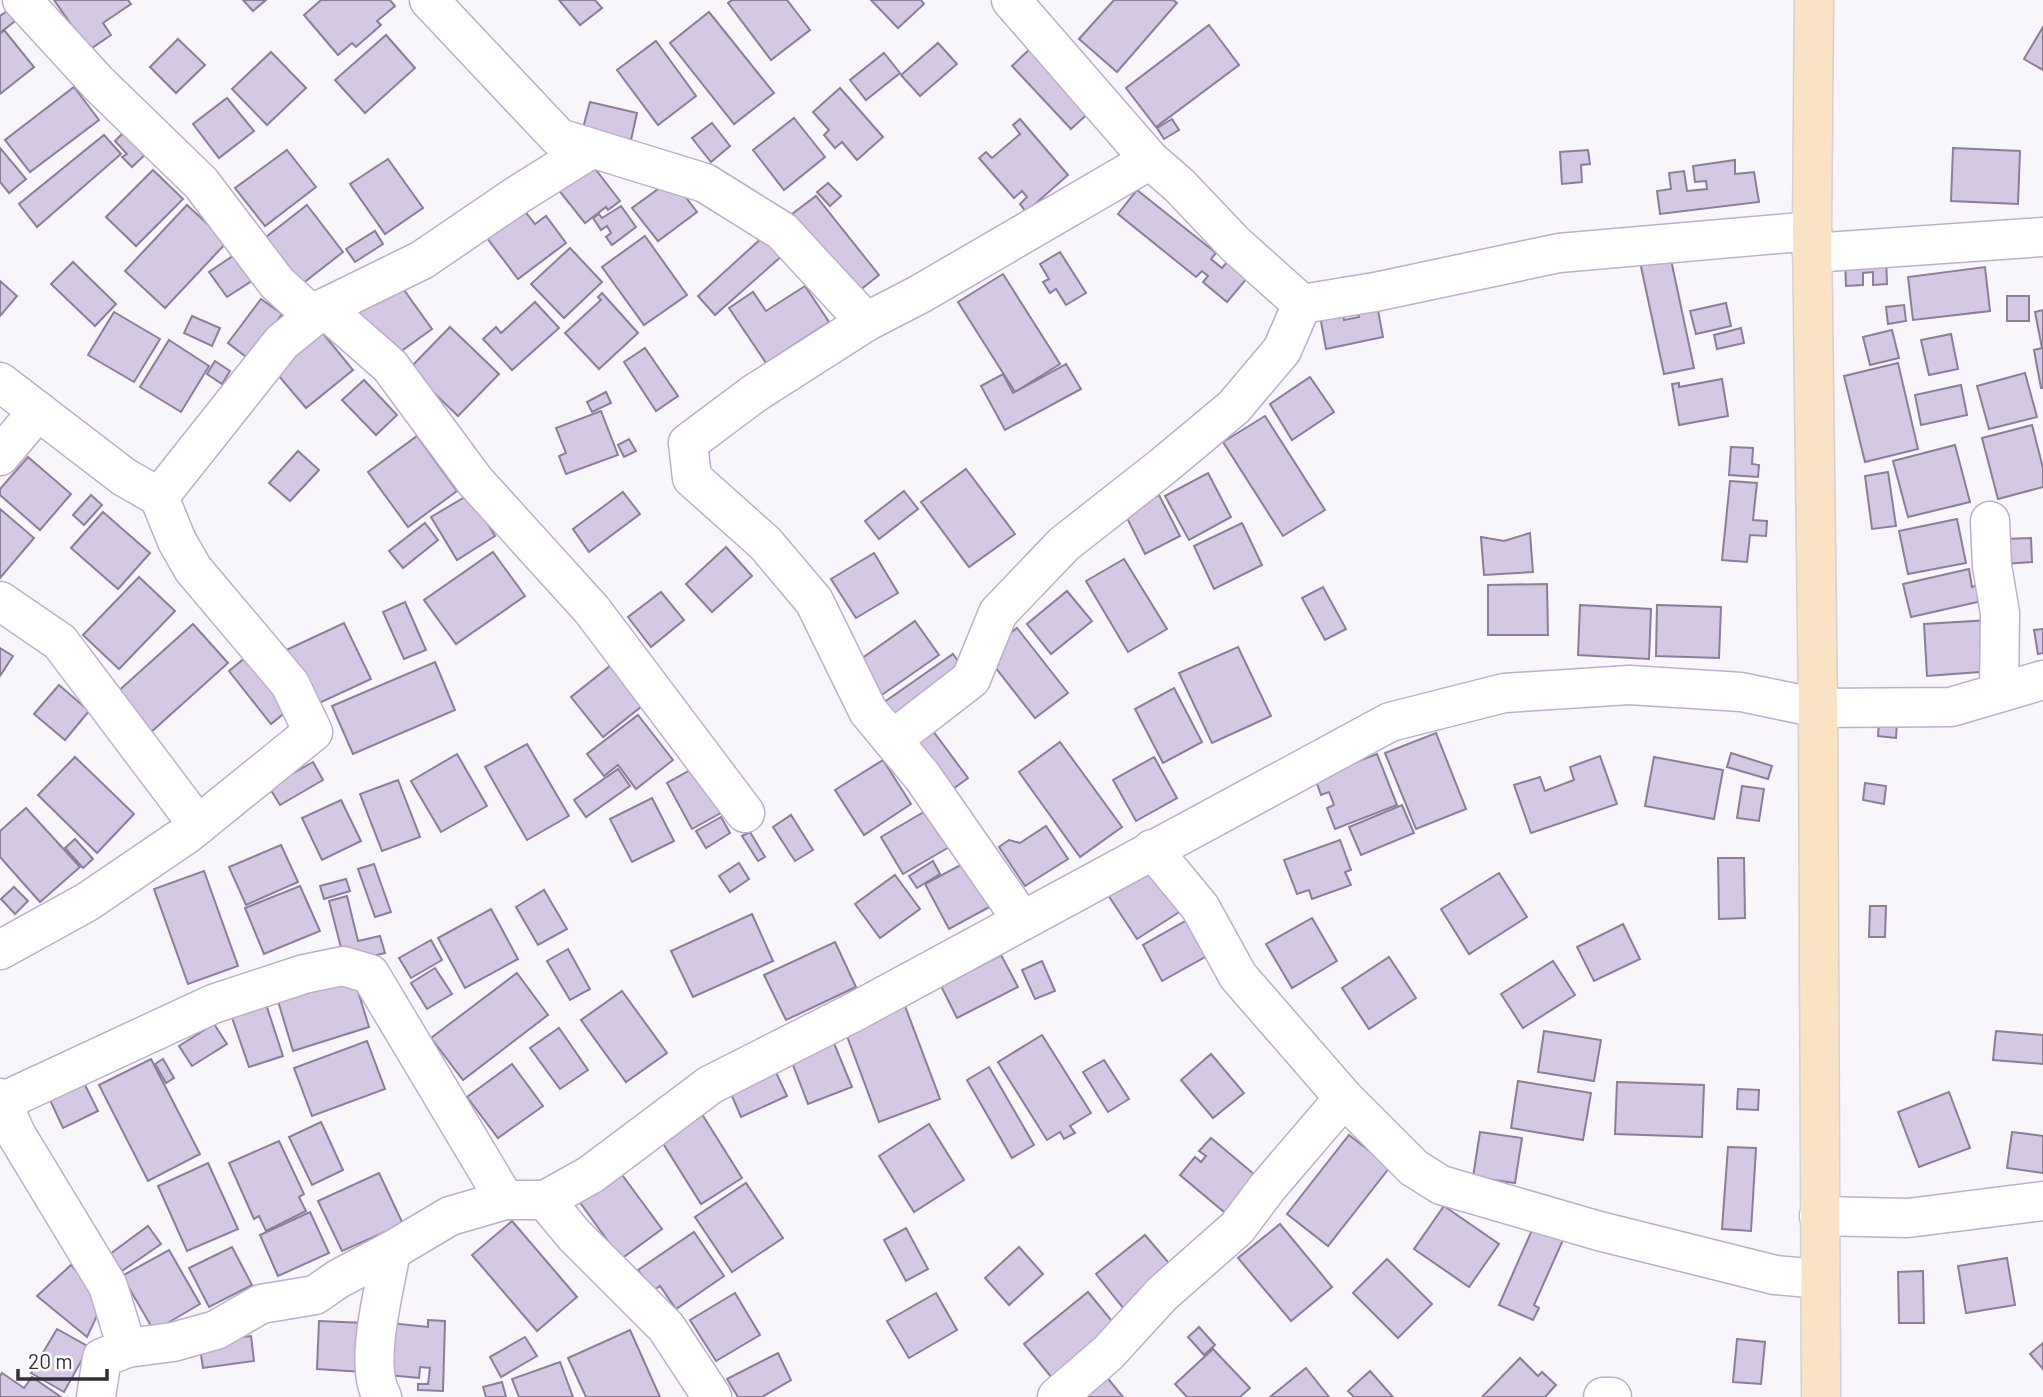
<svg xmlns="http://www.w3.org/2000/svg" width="2043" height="1397" font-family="Barlow,sans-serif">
<rect width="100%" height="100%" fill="#f8f5fb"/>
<g fill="#d5c8e5" stroke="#8a7e99" stroke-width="2">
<polygon points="54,0 128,0 131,4 103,23 111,35 89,50"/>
<polygon points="243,0 266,0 253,11"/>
<polygon points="321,0 390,0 395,6 377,21 381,25 356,47 352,43 338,55 304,15"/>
<polygon points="559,0 595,0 602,8 580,25"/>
<polygon points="732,0 787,0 810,30 771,60 728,3"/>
<polygon points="871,0 921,0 924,4 898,28"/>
<polygon points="1114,0 1173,0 1177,3 1117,72 1079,39"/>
<polygon points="7,11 15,21 0,33 0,16"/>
<polygon points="709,12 774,93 734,124 670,43"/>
<polygon points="1209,25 1239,65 1156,127 1126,88"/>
<polygon points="2043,27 2043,70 2024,59"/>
<polygon points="4,30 34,67 0,94 0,34"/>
<polygon points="386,35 415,68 365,113 335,80"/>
<polygon points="178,39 205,65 176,93 150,67"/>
<polygon points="656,41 696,96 658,125 617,70"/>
<polygon points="938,43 957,64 920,96 901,75"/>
<polygon points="1034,45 1093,109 1071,129 1012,66"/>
<polygon points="271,52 306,88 267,125 232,89"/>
<polygon points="884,53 900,73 866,100 850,80"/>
<polygon points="74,87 99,120 30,172 5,140"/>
<polygon points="840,88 883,137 857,160 842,142 835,148 824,135 829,130 813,112"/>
<polygon points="227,98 254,131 219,158 193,124"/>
<polygon points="590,102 637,113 631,140 583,128"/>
<polygon points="794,118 825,157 784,190 753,150"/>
<polygon points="1020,119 1068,175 1026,212 1020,204 1027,197 1022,191 1014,198 979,158 986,152 992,158 1020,134 1013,125"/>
<polygon points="1172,119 1179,130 1164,139 1157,128"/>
<polygon points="712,123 730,146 711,162 692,138"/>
<polygon points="130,126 152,148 132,167 122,157 127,154 115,141"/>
<polygon points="104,135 121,154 37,227 19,204"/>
<polygon points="0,148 26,179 9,193 0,182"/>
<polygon points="1953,148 2020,151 2018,204 1951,201"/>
<polygon points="287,150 316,187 265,226 235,188"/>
<polygon points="1588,150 1590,164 1581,165 1582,182 1562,184 1560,152"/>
<polygon points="388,159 423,208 385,234 350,184"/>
<polygon points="1735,160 1735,174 1754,172 1759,202 1660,214 1657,191 1671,189 1669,173 1684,171 1687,191 1707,189 1706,181 1695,182 1693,166"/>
<polygon points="593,166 620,201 608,210 606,207 585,223 554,184"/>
<polygon points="153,170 183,199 136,246 106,217"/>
<polygon points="672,179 697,212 658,241 632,208"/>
<polygon points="828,183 841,196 830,206 817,192"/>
<polygon points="1137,190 1216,253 1211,259 1222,268 1228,261 1248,277 1227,302 1203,282 1208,276 1202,271 1196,277 1118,214"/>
<polygon points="816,196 879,275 855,294 792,214"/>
<polygon points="187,205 227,242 165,308 125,271"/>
<polygon points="307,205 343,252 302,284 266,237"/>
<polygon points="621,206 636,227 612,245 606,237 611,233 607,226 601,230 593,218 599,214 602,218"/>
<polygon points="524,210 535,224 546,216 566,243 518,279 487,238"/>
<polygon points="375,231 383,244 355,262 346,249"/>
<polygon points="765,235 783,255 715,315 698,296"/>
<polygon points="645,236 687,295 644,325 602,267"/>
<polygon points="570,248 602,282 564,318 531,284"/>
<polygon points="240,251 258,277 227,297 209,272"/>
<polygon points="1060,252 1086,293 1066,305 1056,289 1050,293 1043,282 1049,279 1040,264"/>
<polygon points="1670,255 1694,368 1664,374 1640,262"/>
<polygon points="1886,257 1887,284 1873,285 1873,272 1863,273 1863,285 1846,286 1845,258"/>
<polygon points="73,262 116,304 95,326 51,284"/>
<polygon points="1985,267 1990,311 1913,320 1908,277"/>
<polygon points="1003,274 1060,364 1015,392 958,302"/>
<polygon points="0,281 17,296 0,316"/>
<polygon points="399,283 432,329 393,357 359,312"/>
<polygon points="805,286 829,322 766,363 729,308 753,292 766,311"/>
<polygon points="602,293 638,333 599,369 565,333 601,300 598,297"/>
<rect x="2007" y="296" width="22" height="25"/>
<polygon points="261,299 282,314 249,359 228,343"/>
<polygon points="535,302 559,328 512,370 483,339 496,327 501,333"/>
<polygon points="1726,303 1731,326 1696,334 1690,311"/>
<polygon points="1377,305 1383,337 1326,349 1320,316 1342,312 1344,320 1359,317 1357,309"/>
<polygon points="1904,305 1906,321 1888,324 1886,307"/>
<polygon points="2043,310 2043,388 2041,388 2034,350 2042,348 2035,312"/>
<polygon points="114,312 160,339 134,382 88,355"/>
<polygon points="192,316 220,328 212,346 184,333"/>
<polygon points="450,327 499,374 458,416 409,369"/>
<polygon points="1741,328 1744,343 1717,349 1714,335"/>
<polygon points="1892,330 1899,358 1870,365 1863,337"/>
<polygon points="321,331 353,370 306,408 273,369"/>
<polygon points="1951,334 1958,369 1929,375 1921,340"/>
<polygon points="169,340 209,366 181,412 140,387"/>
<polygon points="645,348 678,396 656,411 624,362"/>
<polygon points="215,361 230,371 222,384 207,374"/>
<polygon points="1898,363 1918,449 1865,462 1844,376"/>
<polygon points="1066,364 1081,389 1005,430 981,386 1003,374 1013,393"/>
<polygon points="2025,373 2037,417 1989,429 1977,386"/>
<polygon points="1310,377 1334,412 1292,440 1270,404"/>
<polygon points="1722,379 1728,416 1679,425 1672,384 1679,383 1679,387"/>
<polygon points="364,380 397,415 376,435 342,400"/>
<polygon points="1961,385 1967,415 1921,425 1915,395"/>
<polygon points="606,392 611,403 592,412 587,402"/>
<polygon points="601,411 618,455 566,474 559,456 566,453 556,428"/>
<polygon points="1265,416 1325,510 1283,536 1223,442"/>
<polygon points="2032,425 2043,468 2043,487 1998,499 1982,438"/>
<polygon points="417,436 457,491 408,527 368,472"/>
<polygon points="629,439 636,451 624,457 618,445"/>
<polygon points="1955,445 1970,502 1908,517 1893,461"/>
<polygon points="1731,447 1753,448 1752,464 1759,465 1758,477 1729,475"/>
<polygon points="298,451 319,470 290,501 269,483"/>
<polygon points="28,457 71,494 40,530 0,495 0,489"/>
<polygon points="966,469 1015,534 969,567 921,502"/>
<polygon points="1888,472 1896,526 1872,529 1865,476"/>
<polygon points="1208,473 1231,517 1189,540 1165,496"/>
<polygon points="1730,481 1757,483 1753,520 1767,521 1766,536 1750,535 1747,562 1722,560"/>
<polygon points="904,491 918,509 879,539 865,521"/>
<polygon points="623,492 640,514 589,552 573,529"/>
<polygon points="470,494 492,521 488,524 495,536 457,560 431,517"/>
<polygon points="91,495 102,505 84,525 73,515"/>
<polygon points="1159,495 1180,536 1145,554 1124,512"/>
<polygon points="0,509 34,538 0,578"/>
<polygon points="103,512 150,553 118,589 71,548"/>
<polygon points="1957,519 1966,563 1908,574 1899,531"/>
<polygon points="425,523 438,540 403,568 389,551"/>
<polygon points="1242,523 1262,565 1214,589 1194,546"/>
<polygon points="1530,533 1533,572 1484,575 1481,537 1504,541"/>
<polygon points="2031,538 2032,562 2003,564 2002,539"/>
<polygon points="726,547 752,576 712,612 686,584"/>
<polygon points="493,552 525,596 456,644 424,600"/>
<polygon points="874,553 898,593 856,618 831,579"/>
<polygon points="1124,559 1167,629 1128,652 1086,581"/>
<polygon points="1969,569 1972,587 1978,585 1982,601 1911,617 1903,584"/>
<polygon points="139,577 175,611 119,669 83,635"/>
<polygon points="1547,584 1548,635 1488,635 1488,585"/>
<polygon points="1323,587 1346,629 1325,640 1302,598"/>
<polygon points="1067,591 1092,621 1051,654 1027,624"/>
<polygon points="661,592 684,620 651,647 628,617"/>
<polygon points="405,602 426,650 404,659 383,612"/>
<polygon points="1580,605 1651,609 1649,659 1578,655"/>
<polygon points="1657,605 1721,607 1719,658 1656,656"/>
<polygon points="1990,620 1993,671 1927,676 1924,624"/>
<polygon points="915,621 939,655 876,699 851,666"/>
<polygon points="344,623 371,679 317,704 282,652"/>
<polygon points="193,624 228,663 150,733 115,694"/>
<polygon points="1017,628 1068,693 1035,718 984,653"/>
<polygon points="2043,629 2043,653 2038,654 2034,630"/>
<polygon points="1238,647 1271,716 1212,743 1179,673"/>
<polygon points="0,648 13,656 0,676"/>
<polygon points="953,654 970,678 900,726 883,703"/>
<polygon points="246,657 288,710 271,724 229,671"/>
<polygon points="435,662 455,710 353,754 332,706"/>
<polygon points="610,666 642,706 603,737 571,697"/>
<polygon points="59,685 89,711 65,740 34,714"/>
<polygon points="1174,688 1202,742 1163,763 1135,709"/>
<polygon points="638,715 673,760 636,789 618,765 604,776 587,754"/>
<polygon points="1879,720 1897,722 1896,738 1878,736"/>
<polygon points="933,731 968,778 946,794 912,746"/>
<polygon points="1436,733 1466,809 1416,829 1385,753"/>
<polygon points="1060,742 1122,827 1080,857 1019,772"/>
<polygon points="527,744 569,816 527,840 485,767"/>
<polygon points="1731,753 1772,766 1768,779 1727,767"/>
<polygon points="457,754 487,806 441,832 411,781"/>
<polygon points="1377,754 1397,805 1335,829 1327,808 1334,805 1329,792 1321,795 1315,778"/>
<polygon points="1600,756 1617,804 1531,833 1514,785 1540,777 1545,791 1574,780 1570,767"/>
<polygon points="75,757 134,814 97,853 38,795"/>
<polygon points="1154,757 1177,798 1136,821 1113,780"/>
<polygon points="1654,757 1723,770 1714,819 1645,806"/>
<polygon points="883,760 911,804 864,835 835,790"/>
<polygon points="313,762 323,780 280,805 269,787"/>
<polygon points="701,764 726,810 692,829 667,783"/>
<polygon points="618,769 630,786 586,817 574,800"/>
<polygon points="398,780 420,837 382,851 360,794"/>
<polygon points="1865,783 1886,786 1884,804 1863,800"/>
<polygon points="1742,786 1764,789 1759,821 1737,818"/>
<polygon points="652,798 674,841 632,862 610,819"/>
<polygon points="341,800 361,841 322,860 302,818"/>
<polygon points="1402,805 1414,833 1361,855 1349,827"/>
<polygon points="934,806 956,843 903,874 881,837"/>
<polygon points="26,808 80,867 40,902 0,857 0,831"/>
<polygon points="791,815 813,850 795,861 773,827"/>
<polygon points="721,817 730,833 706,848 696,831"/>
<polygon points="1046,826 1068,859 1025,886 999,847 1009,840 1020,843"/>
<polygon points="750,832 765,857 758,861 742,836"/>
<polygon points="75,839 93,859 83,868 65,848"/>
<polygon points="1340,840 1351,870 1345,872 1351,885 1312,899 1309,890 1297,894 1284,860"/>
<polygon points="281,845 298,882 246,905 229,867"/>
<polygon points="1718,858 1744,858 1745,918 1719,919"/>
<polygon points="933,861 940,874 917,888 909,876"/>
<polygon points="968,861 993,905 949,929 925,884"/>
<polygon points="739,863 749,879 730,892 719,876"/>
<polygon points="374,864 391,912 375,917 358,869"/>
<polygon points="1153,866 1181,911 1137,939 1108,895"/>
<polygon points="204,871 238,966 188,984 154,889"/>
<polygon points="1499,873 1527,917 1469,954 1441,909"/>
<polygon points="895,875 920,909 880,938 855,904"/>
<polygon points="346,879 350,891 324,899 320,886"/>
<polygon points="300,886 320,931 264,954 245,908"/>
<polygon points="14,887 28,901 15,914 1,899"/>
<polygon points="544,890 567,929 538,945 516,907"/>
<polygon points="347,896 358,941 380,936 385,953 345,963 329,901"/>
<polygon points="1870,906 1886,906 1885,937 1869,937"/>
<polygon points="491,909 518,959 465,988 438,938"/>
<polygon points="752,914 773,961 693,997 671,951"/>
<polygon points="1194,916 1214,952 1162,981 1143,945"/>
<polygon points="1312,918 1337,961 1292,988 1266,944"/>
<polygon points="1623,924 1640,959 1594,981 1577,947"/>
<polygon points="431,940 442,960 411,978 399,958"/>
<polygon points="835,942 856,987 786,1020 764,975"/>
<polygon points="568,949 590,989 570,1000 547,961"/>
<polygon points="1001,955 1018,987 957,1018 941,986"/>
<polygon points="1389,957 1416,998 1369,1029 1342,988"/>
<polygon points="1042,961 1055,991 1035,999 1022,970"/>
<polygon points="1553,961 1575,995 1523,1028 1501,994"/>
<polygon points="435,968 452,994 427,1009 411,983"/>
<polygon points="517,973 548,1015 463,1080 431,1038"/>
<polygon points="354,978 369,1027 293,1051 278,1001"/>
<polygon points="622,991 667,1053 626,1082 581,1020"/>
<polygon points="263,995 283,1056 249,1067 228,1006"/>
<polygon points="905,1006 940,1099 879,1122 844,1028"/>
<polygon points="214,1024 227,1044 192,1066 179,1046"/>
<polygon points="559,1028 588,1070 560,1089 530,1048"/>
<polygon points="1544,1031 1601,1040 1594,1081 1538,1072"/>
<polygon points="1996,1031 2043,1035 2043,1064 1993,1060"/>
<polygon points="1042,1035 1091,1113 1070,1126 1075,1133 1064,1139 1060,1132 1047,1140 998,1062"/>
<polygon points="831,1036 852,1087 808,1104 788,1052"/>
<polygon points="367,1041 385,1089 312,1116 294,1068"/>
<polygon points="1211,1054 1244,1093 1213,1118 1181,1080"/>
<polygon points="151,1059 200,1154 148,1181 99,1085"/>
<polygon points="163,1059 174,1078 166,1083 155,1064"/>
<polygon points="1104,1060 1129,1099 1108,1112 1083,1072"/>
<polygon points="512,1064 543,1106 498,1138 467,1097"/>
<polygon points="989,1067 1034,1145 1012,1158 967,1080"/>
<polygon points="774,1068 787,1096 741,1117 729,1089"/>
<polygon points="1518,1081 1591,1093 1583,1140 1511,1128"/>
<polygon points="1617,1082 1704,1085 1702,1137 1615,1134"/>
<polygon points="84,1083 98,1111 63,1128 50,1100"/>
<polygon points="1738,1089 1759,1090 1758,1110 1737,1109"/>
<polygon points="1949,1092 1970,1148 1919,1167 1898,1112"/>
<polygon points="700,1111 742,1178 701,1204 659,1137"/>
<polygon points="321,1122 343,1170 312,1185 289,1137"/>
<polygon points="929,1124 964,1180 914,1212 879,1156"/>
<polygon points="1480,1132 1522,1138 1515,1183 1473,1177"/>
<polygon points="2012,1132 2043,1136 2043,1173 2007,1168"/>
<polygon points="1349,1135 1390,1167 1328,1246 1287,1214"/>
<polygon points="1211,1138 1267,1185 1236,1222 1180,1175 1195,1157 1201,1162 1206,1156 1199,1151"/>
<polygon points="279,1141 304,1194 299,1197 306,1211 266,1231 259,1216 254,1219 229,1163"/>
<polygon points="1728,1147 1756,1148 1751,1231 1722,1229"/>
<polygon points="208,1163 238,1229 187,1251 158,1186"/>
<polygon points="617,1168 662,1229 621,1259 576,1197"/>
<polygon points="379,1173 403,1224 342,1251 318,1201"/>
<polygon points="746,1183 783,1238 732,1272 695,1217"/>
<polygon points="1444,1206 1499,1244 1469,1287 1414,1249"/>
<polygon points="310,1212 329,1253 278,1276 260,1235"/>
<polygon points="512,1221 577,1297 537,1331 472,1255"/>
<polygon points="1280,1224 1332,1287 1291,1321 1238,1258"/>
<polygon points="148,1226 161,1244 122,1271 110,1254"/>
<polygon points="906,1228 928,1269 906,1281 884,1240"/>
<polygon points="1532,1230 1567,1231 1534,1305 1539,1308 1533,1320 1499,1305"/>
<polygon points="694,1232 724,1276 676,1309 660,1286 653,1291 638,1270"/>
<polygon points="1145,1235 1174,1269 1124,1309 1096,1274"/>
<polygon points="232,1247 252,1285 209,1307 189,1268"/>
<polygon points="1019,1247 1043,1274 1009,1305 985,1278"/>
<polygon points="169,1250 200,1304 154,1331 122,1276"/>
<polygon points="2007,1258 2015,1305 1966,1313 1958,1266"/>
<polygon points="1387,1259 1432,1304 1398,1338 1353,1293"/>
<polygon points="71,1265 104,1301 87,1337 37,1296"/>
<polygon points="1923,1271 1924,1323 1899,1323 1898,1272"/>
<polygon points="1088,1292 1121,1332 1057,1384 1024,1344"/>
<polygon points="735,1293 760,1335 716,1361 690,1320"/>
<polygon points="936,1293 957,1330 909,1358 887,1321"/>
<polygon points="428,1320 445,1321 443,1391 418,1390 418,1384 428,1384 430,1368 420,1367 419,1378 388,1375 390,1323 428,1327"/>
<polygon points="319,1321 365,1323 363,1372 317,1369"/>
<polygon points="1199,1327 1215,1345 1204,1355 1188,1337"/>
<polygon points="57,1329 89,1347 64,1392 31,1373"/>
<polygon points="630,1330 660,1397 586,1397 568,1358"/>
<polygon points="251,1336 254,1361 203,1368 199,1342"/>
<polygon points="525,1337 537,1356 501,1377 490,1357"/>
<polygon points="1737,1339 1765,1342 1761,1384 1733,1382"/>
<polygon points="2043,1343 2043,1369 2030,1354"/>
<polygon points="1213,1349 1250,1388 1240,1397 1187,1397 1175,1384"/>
<polygon points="778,1353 791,1380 762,1397 738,1397 727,1379"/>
<polygon points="1520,1358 1538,1376 1542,1372 1556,1385 1545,1397 1482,1397"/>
<polygon points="560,1362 573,1397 519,1397 512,1379"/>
<polygon points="1306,1368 1329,1397 1270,1397"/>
<polygon points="1101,1370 1123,1397 1067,1397"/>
<polygon points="1370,1371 1393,1397 1354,1397 1348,1391"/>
<polygon points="2,1373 24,1388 32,1377 61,1397 0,1397 0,1376"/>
<polygon points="502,1382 506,1397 486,1397 483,1387"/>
</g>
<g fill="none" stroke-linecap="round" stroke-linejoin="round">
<defs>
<g id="minor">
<polyline points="22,0 99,84 201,183 277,283 313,316"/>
<polyline points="429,0 559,138 705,183 782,231 866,322"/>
<polyline points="1011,0 1150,160 1180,186 1235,244 1302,304"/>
<polyline points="1812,253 2043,237"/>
<polyline points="1302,304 1375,292 1559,253 1812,231"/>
<polyline points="324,308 390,366 475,481 592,610 745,813"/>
<polyline points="0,382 124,477 159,497 177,541 193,569 290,684 313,732 187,834 87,902 0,950"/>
<polyline points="0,456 38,411"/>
<polyline points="159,497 282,342 324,308 422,260 516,196 591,149"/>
<polyline points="1990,521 1992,566 2000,613 1999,692"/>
<polyline points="0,601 60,642 198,825"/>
<polyline points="892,740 971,679 998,613 1064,544 1162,467 1234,407 1282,350 1302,304"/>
<polyline points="1152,849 1200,907 1238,976 1344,1098 1414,1168 1441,1185 1599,1231 1775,1275 1820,1279"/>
<polyline points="1022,920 922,776 868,711 814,601 765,543 692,478 688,443 755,393 866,322 920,294 1150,160"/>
<polyline points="0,1098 16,1134 108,1286 127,1348"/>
<polyline points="2,1102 213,1004 304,974 343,966 370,974 505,1200"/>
<polyline points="545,1200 574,1235 666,1327 712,1397"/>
<polyline points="1819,1216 1908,1218 2043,1201"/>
<polyline points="96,1397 102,1358 127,1348 173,1342 216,1330 261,1304 315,1295 338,1279 391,1251 450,1216 505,1200 545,1200 590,1175 710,1085 856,1011 1390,722 1504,693 1629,685 1741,692 1818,708 1951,707 2043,680"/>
<path d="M 382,1397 C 363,1365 385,1288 391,1251"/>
<polyline points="1057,1397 1108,1353 1162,1294 1237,1228 1267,1188 1344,1098"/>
<polyline points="1603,1397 1612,1397"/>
</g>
<polyline id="major" points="1814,0 1812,231 1818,708 1821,1397"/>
</defs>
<use href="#minor" stroke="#bcafcc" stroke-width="41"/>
<use href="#major" stroke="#d2d1d3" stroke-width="41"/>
<use href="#minor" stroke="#fff" stroke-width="38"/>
<use href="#major" stroke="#fae3c4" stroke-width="38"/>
</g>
<path d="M18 1369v10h89v-10" fill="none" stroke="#332e39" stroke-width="3.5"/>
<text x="28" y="1369" font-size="21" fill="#332e39" stroke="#ffffff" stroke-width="5" paint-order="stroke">20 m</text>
</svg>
